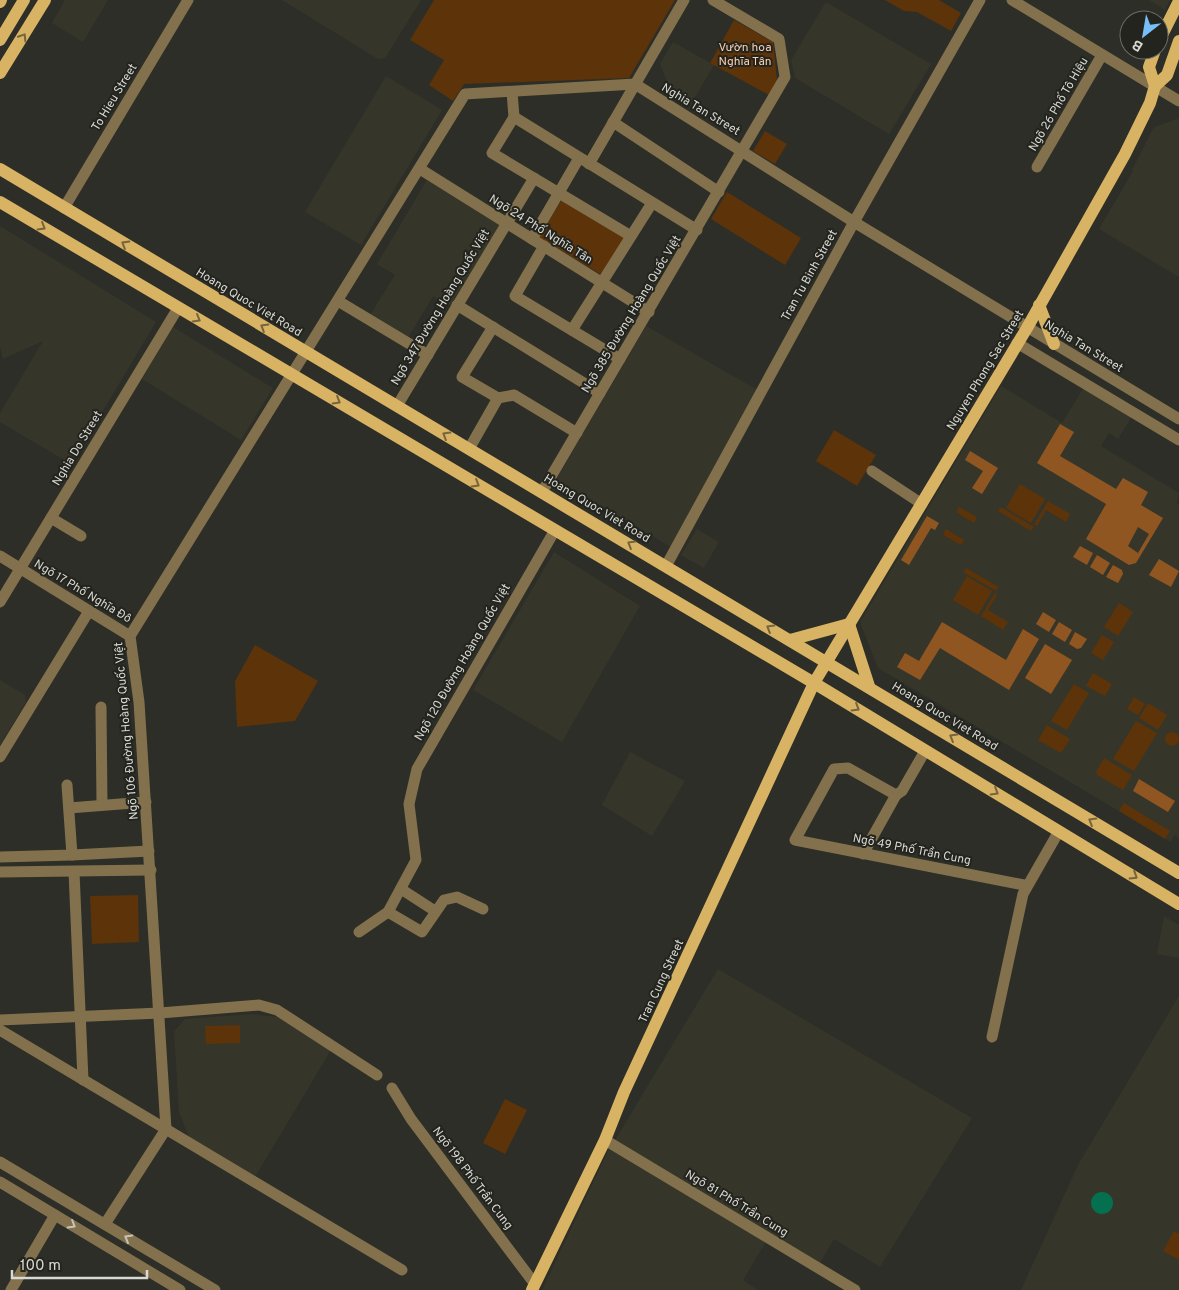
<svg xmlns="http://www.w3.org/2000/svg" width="1179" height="1290" font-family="Overpass,sans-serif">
<rect width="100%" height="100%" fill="#2d2e27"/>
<g fill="#353629">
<polygon points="65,0 108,0 83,42 52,23"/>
<polygon points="282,0 421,0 385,58 378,59"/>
<polygon points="1149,0 1170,0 1165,10"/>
<polygon points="826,2 931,64 889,134 795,78 791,60"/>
<polygon points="673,42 714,65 691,104 672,93 660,64"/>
<polygon points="386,76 442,110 361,245 305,212"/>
<polygon points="1177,119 1179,120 1179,277 1099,229 1133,171 1132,170 1154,127"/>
<polygon points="427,180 500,225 450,306 433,296 408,338 370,315 395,275 377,264"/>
<polygon points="0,226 156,322 71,464 0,422 0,413 43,341 3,359 0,347"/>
<polygon points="646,326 761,392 671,547 556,480"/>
<polygon points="173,327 273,388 241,440 142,379"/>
<polygon points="1001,386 1062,423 1084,387 1132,416 1118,439 1109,433 1101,446 1179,493 1177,503 1179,504 1179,838 1175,835 1171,842 878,668 860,622"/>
<polygon points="697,529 719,542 704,568 681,555"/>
<polygon points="554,552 640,606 562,742 473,690"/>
<polygon points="0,680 25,695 26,702 0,745"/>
<polygon points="630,752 685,781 652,836 602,805"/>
<polygon points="1164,916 1179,925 1179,958 1157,954"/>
<polygon points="718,969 972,1118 880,1267 834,1239 820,1263 614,1142"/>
<polygon points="1179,996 1179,1290 1021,1290 1078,1165"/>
<polygon points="252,1014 277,1017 331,1050 255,1177 190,1140 179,1112 174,1031 185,1019"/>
<polygon points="609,1149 766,1242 743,1280 758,1290 542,1290"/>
</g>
<g fill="#5d3309">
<polygon points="434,0 675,0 629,78 464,84 453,101 429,85 444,60 410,40"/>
<polygon points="885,0 939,0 961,13 951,31 917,12 904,11"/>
<polygon points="734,20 773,42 777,80 769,95 710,63"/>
<polygon points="765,131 787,144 775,164 753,151"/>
<polygon points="727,192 801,238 785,265 711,219"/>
<polygon points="562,199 625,238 602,275 539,237"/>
<polygon points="834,430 876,455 857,486 816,461"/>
<polygon points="1020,484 1045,499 1031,523 1006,508"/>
<polygon points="1048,501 1070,514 1066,522 1046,510 1037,526 1034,525"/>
<polygon points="959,507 977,517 974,523 956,512"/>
<polygon points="1001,507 1034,527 1031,531 998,511"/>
<polygon points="946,529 964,540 961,545 943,535"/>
<polygon points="966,568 999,587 996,591 963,572"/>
<polygon points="967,576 992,591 978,615 953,600"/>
<polygon points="995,593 997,595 988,610 1008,622 1003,630 981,616"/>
<polygon points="1119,603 1133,612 1118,636 1104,627"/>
<polygon points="1102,635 1114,642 1103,660 1091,653"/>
<polygon points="255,645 318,681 295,721 237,727 235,681"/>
<polygon points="1093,673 1112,684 1105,696 1086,686"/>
<polygon points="1074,684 1089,693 1067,730 1051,721"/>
<polygon points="1134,697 1145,704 1138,715 1127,709"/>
<polygon points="1148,703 1167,715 1158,730 1139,718"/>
<polygon points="1136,721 1157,733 1134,771 1113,759"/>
<polygon points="1047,725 1070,739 1061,753 1038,740"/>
<circle cx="1172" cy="739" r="7"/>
<polygon points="1104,758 1132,775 1123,790 1097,775 1096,772"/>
<polygon points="1124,803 1170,831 1165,839 1119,811"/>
<polygon points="138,895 139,942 92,944 90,896"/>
<polygon points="240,1025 240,1043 206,1044 205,1026"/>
<polygon points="505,1099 527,1110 505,1154 483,1143"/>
<polygon points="1174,1231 1179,1234 1179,1260 1163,1251"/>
</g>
<g fill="#905622" fill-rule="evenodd">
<path d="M 1060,424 L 1074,432 L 1060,456 L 1116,489 L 1123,478 L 1148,492 L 1141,505 L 1163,518 L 1136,563 L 1129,565 L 1086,539 L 1106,504 L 1037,463 ZM 1138,527 L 1149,534 L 1138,553 L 1128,546 Z"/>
<polygon points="970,451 998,468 982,494 972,488 983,471 965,460"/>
<polygon points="927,516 939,523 935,530 931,528 909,565 901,560"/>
<polygon points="1080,546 1093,553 1087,565 1073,557"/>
<polygon points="1097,555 1110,563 1103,575 1090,567"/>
<polygon points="1159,559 1179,571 1171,587 1149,575"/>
<polygon points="1113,565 1122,570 1123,574 1118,583 1106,577"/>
<polygon points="1043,612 1056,620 1049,632 1036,624"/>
<polygon points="942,622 1006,660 1023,629 1039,639 1009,690 940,648 920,680 897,667 905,653 919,661"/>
<polygon points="1059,622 1072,630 1065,642 1052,634"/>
<polygon points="1075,632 1087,639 1081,648 1077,649 1069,644"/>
<polygon points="1045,644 1072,660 1051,694 1025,678"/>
<polygon points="1139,779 1175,801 1168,812 1133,791"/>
</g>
<circle fill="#05704f" cx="1102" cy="1203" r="11"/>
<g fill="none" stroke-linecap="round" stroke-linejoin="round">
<g stroke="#82714c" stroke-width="11">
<polyline points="1012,0 1179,101"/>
<polyline points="512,92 514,117 492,153 631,236"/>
<polyline points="514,117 697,230"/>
<polyline points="613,122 719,192"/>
<polyline points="589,164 684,0"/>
<polyline points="1037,167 1102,55"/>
<polyline points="420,169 649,312"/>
<polyline points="64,208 188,0"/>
<polyline points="532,239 579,158"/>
<polyline points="544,246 515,296 620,359"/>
<polyline points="338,301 428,355"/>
<polyline points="457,305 600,393"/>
<polyline points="493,327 462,377 498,398 514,395 577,433"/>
<polyline points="572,330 652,203"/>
<polyline points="1017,343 1179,440"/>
<polyline points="397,406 534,178"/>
<polyline points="469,449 498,398"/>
<polyline points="872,471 922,504"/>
<polyline points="542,492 785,77 779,39 713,0"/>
<polyline points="51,518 81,536"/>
<polyline points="0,556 130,636"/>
<polyline points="666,566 854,222 980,0"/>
<polyline points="0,602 178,308"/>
<polyline points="101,707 102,804"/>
<polyline points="0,757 89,611"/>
<polyline points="896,795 848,768 834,769 795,840 1024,885"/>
<polyline points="69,808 146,802"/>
<polyline points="863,854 896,795 902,791 925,751"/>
<polyline points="72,855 149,851"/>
<polyline points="0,857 72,855 67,785"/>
<polyline points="0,872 151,870"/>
<polyline points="74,872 83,1080"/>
<polyline points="401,889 435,911"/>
<polyline points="388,912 422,932 444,900 457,897 483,909"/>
<polyline points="359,932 388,912 416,860 409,804 417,769 555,530"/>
<polyline points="0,1020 160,1013 259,1005 277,1010 377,1075"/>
<polyline points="0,1030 402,1270"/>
<polyline points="992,1037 1023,894 1059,831"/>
<polyline points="392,1088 411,1119 534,1283"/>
<polyline points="605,1140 855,1290"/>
<polyline points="0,1162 215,1290"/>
<polyline points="0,1182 180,1290"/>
<polyline points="105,1224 166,1129 139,702 130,636 465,94 635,84 854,222 1179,419"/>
<polyline points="11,1290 55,1215"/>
</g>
<g stroke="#d8b363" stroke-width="12">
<polyline points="0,2 1,0"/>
<polyline points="0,40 24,0"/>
<polyline points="1159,41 1179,1"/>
<polyline points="0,73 45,0"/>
<polyline points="1155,86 1167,75 1179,41"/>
<polyline points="0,169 1179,873"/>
<polyline points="0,202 814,683 1179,904"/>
<polyline points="1039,305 1054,344"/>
<polyline points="849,624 869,686"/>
<polyline points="790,640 849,624"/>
<polyline points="532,1290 605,1140 624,1092 814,683 1027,328 1125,154 1150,103 1155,86 1149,67 1155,50"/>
</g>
</g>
<defs><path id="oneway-chevron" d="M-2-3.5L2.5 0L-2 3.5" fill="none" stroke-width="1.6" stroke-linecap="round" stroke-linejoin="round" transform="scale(1.25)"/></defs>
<g stroke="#75643d">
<use href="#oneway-chevron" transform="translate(23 37) rotate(-58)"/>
<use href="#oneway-chevron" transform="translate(42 227) rotate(31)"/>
<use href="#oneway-chevron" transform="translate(125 244) rotate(-149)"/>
<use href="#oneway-chevron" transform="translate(197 319) rotate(30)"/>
<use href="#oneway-chevron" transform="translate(264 327) rotate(-149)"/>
<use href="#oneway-chevron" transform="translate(337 401) rotate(31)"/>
<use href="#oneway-chevron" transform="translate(446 435) rotate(-149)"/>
<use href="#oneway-chevron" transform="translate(476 484) rotate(31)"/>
<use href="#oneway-chevron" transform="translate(631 544) rotate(-149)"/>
<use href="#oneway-chevron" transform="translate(770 628) rotate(-149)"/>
<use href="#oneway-chevron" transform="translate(856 708) rotate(31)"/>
<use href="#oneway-chevron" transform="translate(953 737) rotate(-149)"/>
<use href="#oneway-chevron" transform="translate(995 792) rotate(31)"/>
<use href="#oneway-chevron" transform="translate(1092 821) rotate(-149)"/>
<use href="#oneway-chevron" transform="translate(1134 876) rotate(32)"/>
</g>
<g stroke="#c7c3b9">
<use href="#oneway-chevron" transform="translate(72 1225) rotate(31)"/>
<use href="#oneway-chevron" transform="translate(128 1238) rotate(-150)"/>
</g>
<g text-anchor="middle" stroke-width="4" stroke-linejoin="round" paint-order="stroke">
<g font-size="12" fill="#f9d0b0" stroke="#24241e">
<text x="745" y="51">Vườn hoa<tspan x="745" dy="14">Nghĩa Tân</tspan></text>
</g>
<g font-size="12" fill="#d8d8d4" stroke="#24241e">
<text transform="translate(114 97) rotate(-59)" y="4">To Hieu Street</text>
<text transform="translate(1058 104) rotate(-60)" y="4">Ngõ 26 Phố Tô Hiệu</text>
<text transform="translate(701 109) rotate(31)" y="4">Nghia Tan Street</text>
<text transform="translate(541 229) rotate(32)" y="4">Ngõ 24 Phố Nghĩa Tân</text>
<text transform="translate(809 275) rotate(-61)" y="4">Tran Tu Binh Street</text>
<text transform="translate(249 302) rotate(31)" y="4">Hoang Quoc Viet Road</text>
<text transform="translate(440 307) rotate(-59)" y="4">Ngõ 347 Đường Hoàng Quốc Việt</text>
<text transform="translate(631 314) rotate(-59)" y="4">Ngõ 385 Đường Hoàng Quốc Việt</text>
<text transform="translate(1084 346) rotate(31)" y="4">Nghia Tan Street</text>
<text transform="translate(985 370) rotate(-59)" y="4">Nguyen Phong Sac Street</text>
<text transform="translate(77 448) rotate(-59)" y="4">Nghia Do Street</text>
<text transform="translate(597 508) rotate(31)" y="4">Hoang Quoc Viet Road</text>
<text transform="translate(83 591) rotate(31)" y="4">Ngõ 17 Phố Nghĩa Đô</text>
<text transform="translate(462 662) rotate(-60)" y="4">Ngõ 120 Đường Hoàng Quốc Việt</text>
<text transform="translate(945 716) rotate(31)" y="4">Hoang Quoc Viet Road</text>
<text transform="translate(126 731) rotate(-95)" y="4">Ngõ 106 Đường Hoàng Quốc Việt</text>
<text transform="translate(912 849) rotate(11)" y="4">Ngõ 49 Phố Trần Cung</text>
<text transform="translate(661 981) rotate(-65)" y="4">Tran Cung Street</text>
<text transform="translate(473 1178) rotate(53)" y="4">Ngõ 198 Phố Trần Cung</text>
<text transform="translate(737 1203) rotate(31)" y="4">Ngõ 81 Phố Trần Cung</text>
</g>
</g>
<g transform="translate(1144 35) rotate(211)"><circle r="24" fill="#24241e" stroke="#6c6c67"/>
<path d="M0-4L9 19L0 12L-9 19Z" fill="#77bff7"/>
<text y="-8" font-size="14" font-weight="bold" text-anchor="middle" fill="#d8d8d4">B</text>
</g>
<path d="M12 1270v8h135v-8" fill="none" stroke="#d8d8d4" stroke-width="2.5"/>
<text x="20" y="1270" font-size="15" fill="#d8d8d4" stroke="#24241e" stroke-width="4" paint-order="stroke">100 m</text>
</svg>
